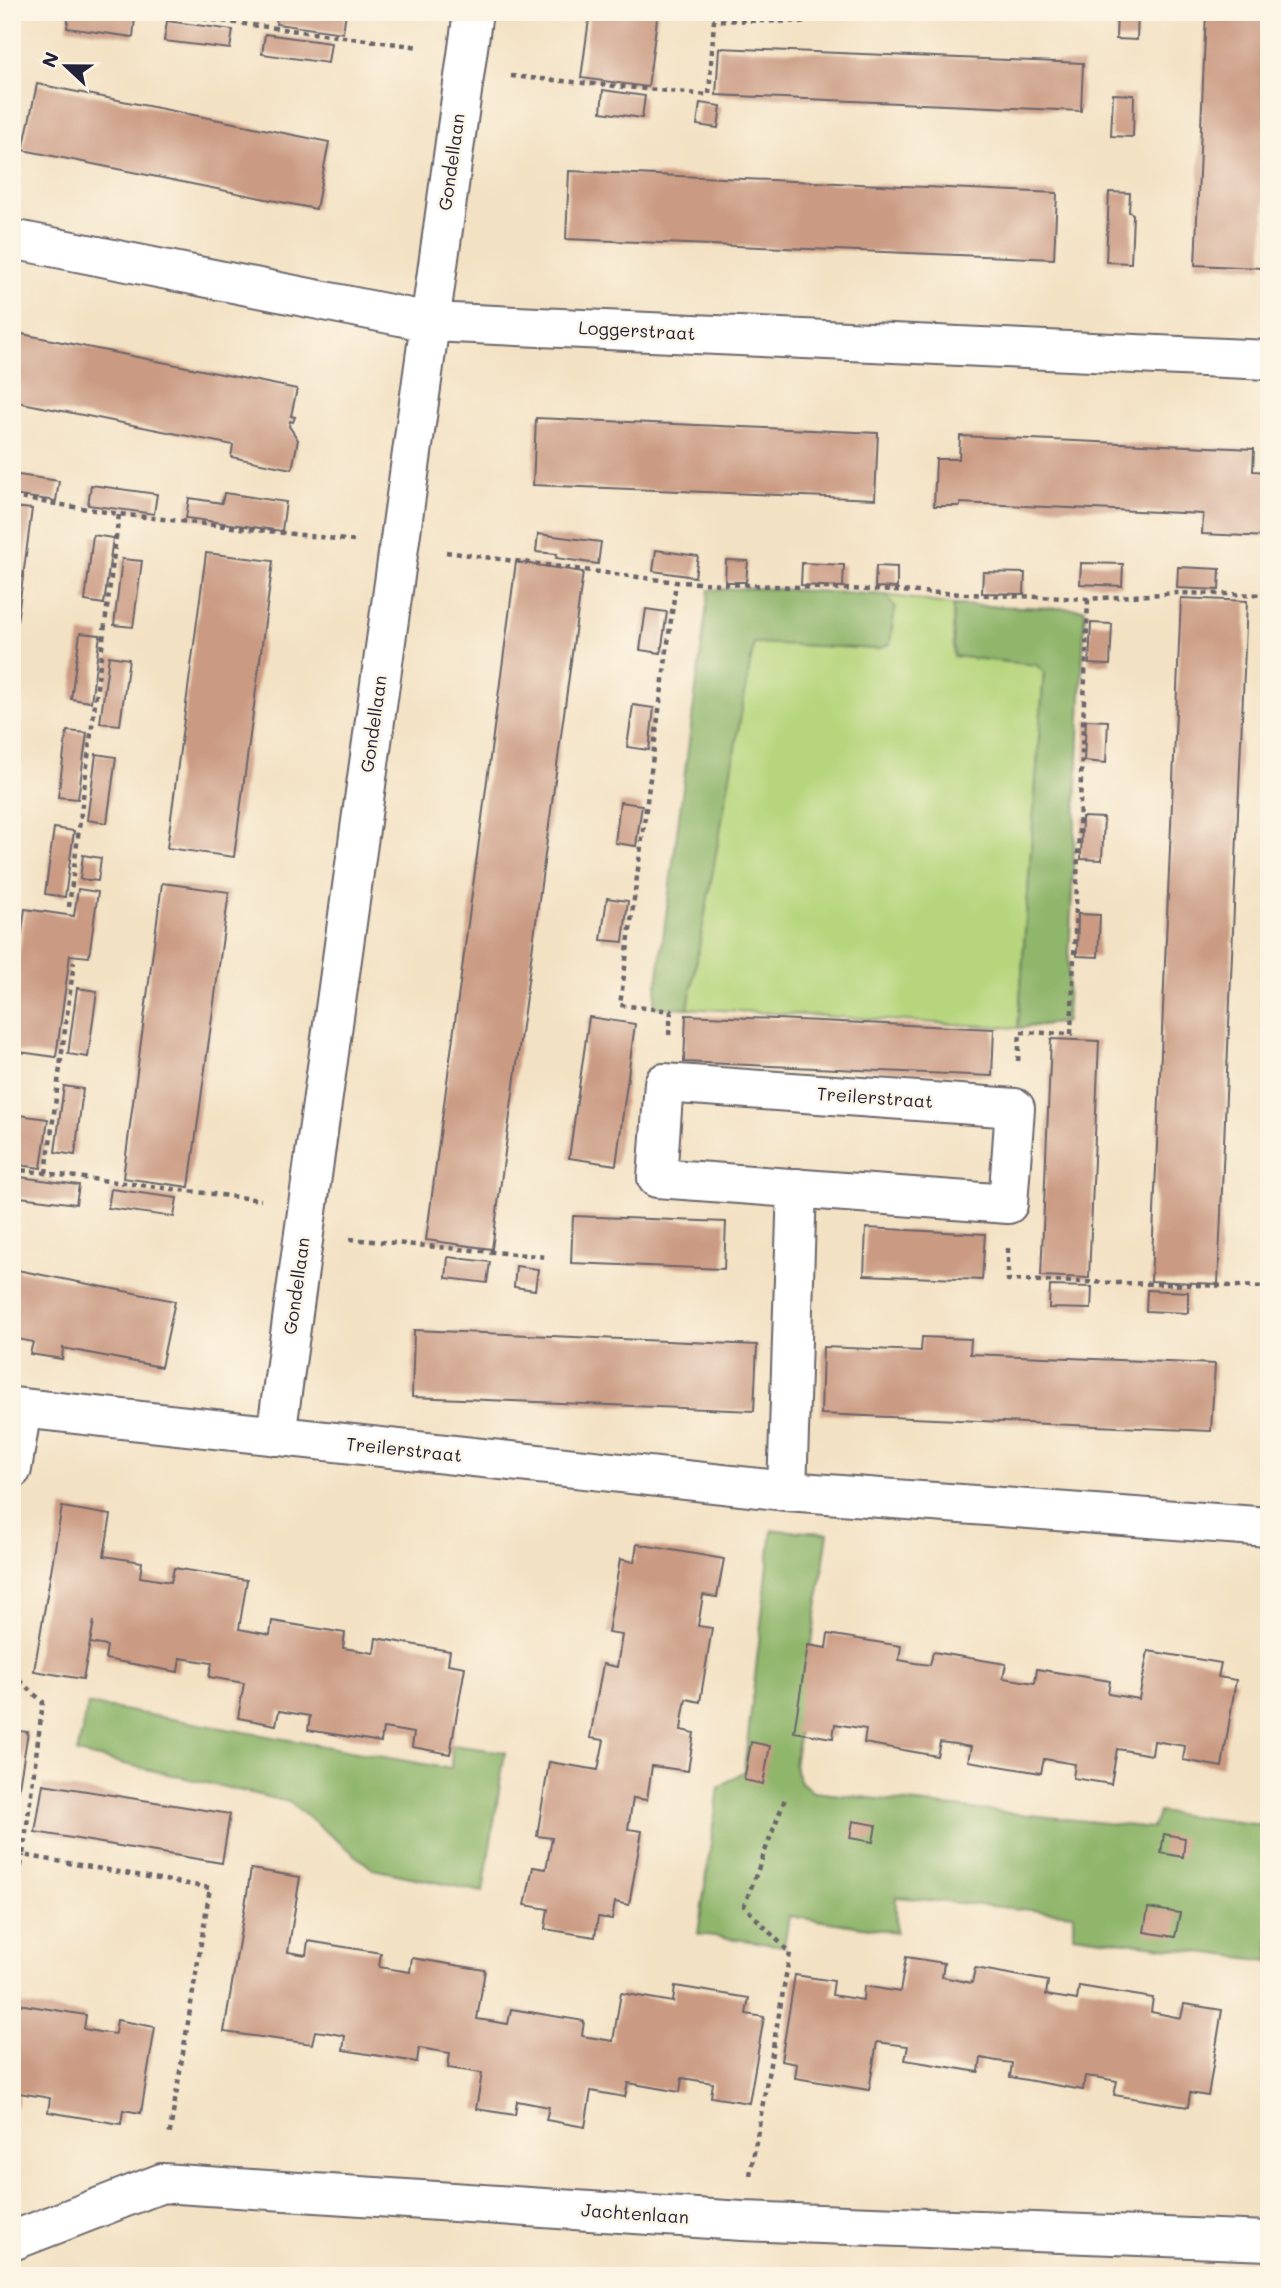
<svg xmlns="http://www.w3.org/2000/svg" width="1281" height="2288" font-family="Mali,sans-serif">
<rect width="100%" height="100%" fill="#fcf5e5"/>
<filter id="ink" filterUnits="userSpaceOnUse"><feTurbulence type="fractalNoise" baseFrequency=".0143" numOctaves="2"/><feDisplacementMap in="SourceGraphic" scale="14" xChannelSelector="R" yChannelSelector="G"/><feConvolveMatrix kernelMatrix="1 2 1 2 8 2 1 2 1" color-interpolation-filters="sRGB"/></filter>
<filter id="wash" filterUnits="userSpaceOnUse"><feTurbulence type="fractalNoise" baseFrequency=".00686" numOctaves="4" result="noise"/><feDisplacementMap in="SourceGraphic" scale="28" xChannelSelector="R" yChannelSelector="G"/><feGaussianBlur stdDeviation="1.57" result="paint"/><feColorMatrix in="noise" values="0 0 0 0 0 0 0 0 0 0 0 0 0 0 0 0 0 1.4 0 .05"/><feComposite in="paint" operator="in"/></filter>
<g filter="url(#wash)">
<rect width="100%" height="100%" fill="#f3e1c3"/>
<polygon fill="#b6d57c" stroke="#6c7c5c" stroke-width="2" points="886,595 953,605 954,656 1036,665 1044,671 1018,1028 688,1008 754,642 878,649 890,644 895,607"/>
<g fill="#90b66c" stroke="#596c54" stroke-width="2">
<polygon points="754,588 886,595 895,607 890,644 878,649 754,643 688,1008 654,1007 709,590"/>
<polygon points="953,605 1085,609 1066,1022 1018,1028 1044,671 1036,665 954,656"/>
<polygon points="772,1530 828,1533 794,1766 801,1782 813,1792 1152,1828 1159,1812 1269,1826 1269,1961 1073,1935 1073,1914 896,1897 896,1932 789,1916 784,1946 698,1934 719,1787 744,1771"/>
<polygon points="88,1704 451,1769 452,1745 505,1752 483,1892 373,1869 289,1802 77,1753"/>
</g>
<g id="blocks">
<g fill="#ca9a82">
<polygon points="69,12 101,12 135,17 133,37 67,28"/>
<polygon points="278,12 346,12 343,33 276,24"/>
<polygon points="590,12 658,12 648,87 581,78"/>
<polygon points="1117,12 1138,12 1137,40 1116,39"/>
<polygon points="1206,12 1269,12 1269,115 1262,268 1195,265"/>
<polygon points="167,21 233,30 230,49 164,41"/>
<polygon points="265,34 331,43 328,63 262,54"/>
<polygon points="719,48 1083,63 1081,111 716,95"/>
<polygon points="37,84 329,142 316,209 23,150"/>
<polygon points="603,90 645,96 642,118 601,112"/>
<polygon points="1113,94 1134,95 1133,137 1111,136"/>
<polygon points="700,103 721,106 718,128 697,125"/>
<polygon points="569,171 1057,193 1054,259 566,239"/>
<polygon points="1109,192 1130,193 1129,212 1133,214 1131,263 1106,262"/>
<polygon points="12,332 297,389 291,416 295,417 293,422 290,421 289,426 298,440 292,469 231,457 233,445 12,401"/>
<polygon points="536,418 878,433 875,499 533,485"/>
<polygon points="960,436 1254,449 1253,471 1269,472 1269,537 1202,534 1203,514 960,503 960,506 934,506 936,459 959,459"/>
<polygon points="12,474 59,481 56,501 12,495"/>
<polygon points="91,485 157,494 154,514 88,505"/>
<polygon points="224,493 286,502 282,531 186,518 189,498 222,503"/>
<polygon points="12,507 32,509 14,645 12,645"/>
<polygon points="538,534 601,542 598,564 556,558 557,554 536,552"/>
<polygon points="93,535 113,538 104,604 85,601"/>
<polygon points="656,550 698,556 695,577 653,571"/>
<polygon points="206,553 273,561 234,857 167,848"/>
<polygon points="122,559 142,561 133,627 114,625"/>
<polygon points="726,560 748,561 746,582 725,582"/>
<polygon points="516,562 583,572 492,1249 426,1240"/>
<polygon points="802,563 844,565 843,587 801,585"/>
<polygon points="1081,563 1123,564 1122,586 1080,584"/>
<polygon points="876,566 897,567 897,588 875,587"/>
<polygon points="1178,567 1220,569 1219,590 1177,588"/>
<polygon points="983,572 1025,573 1024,594 982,593"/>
<polygon points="1181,598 1247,601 1218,1284 1151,1281"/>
<polygon points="646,609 667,612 661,653 640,650"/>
<polygon points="1091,623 1112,624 1110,665 1089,664"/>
<polygon points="80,633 100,635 91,702 71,699"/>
<polygon points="109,656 129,659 120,725 100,723"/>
<polygon points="633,705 654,708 649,750 627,747"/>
<polygon points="1086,720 1108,721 1106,763 1084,761"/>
<polygon points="67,731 87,733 78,799 58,797"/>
<polygon points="96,754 116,757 107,823 87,820"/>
<polygon points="620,802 642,805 636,846 615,843"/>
<polygon points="1082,817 1104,818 1102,860 1081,859"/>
<polygon points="54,828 74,831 65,897 45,894"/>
<polygon points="83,855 101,858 98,881 80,879"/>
<polygon points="162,883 229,892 189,1187 123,1178"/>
<polygon points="78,889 98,892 89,957 70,955 56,1057 12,1051 12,1006 25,909 74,916"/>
<polygon points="607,898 628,901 623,942 601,940"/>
<polygon points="1078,914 1100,915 1098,957 1077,956"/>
<polygon points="77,988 97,991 88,1057 68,1054"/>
<polygon points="686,1015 994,1029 992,1076 684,1062"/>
<polygon points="589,1017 635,1024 616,1165 569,1158"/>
<polygon points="1051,1039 1099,1041 1089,1278 1041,1276"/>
<polygon points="64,1086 83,1089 75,1155 55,1152"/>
<polygon points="12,1114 48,1119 41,1168 12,1164"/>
<polygon points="13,1176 79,1185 76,1204 12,1196"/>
<polygon points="111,1189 177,1198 174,1217 108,1208"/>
<polygon points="573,1216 726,1222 724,1269 571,1263"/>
<polygon points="866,1228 985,1234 982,1280 864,1275"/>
<polygon points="448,1257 490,1262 487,1283 446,1278"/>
<polygon points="516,1266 538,1269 535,1290 514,1287"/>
<polygon points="12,1269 175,1301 161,1367 63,1348 62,1359 30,1354 33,1342 12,1338"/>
<polygon points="1050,1286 1092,1287 1091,1309 1049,1308"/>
<polygon points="1147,1290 1188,1292 1188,1313 1146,1311"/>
<polygon points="414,1330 757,1345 754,1411 412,1397"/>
<polygon points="922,1337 971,1339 970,1354 1215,1364 1211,1431 821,1414 823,1347 921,1351"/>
<polygon points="62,1507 111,1515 104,1556 142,1562 140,1577 171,1582 174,1568 247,1580 239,1629 270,1635 272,1621 345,1633 343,1648 374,1653 376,1638 450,1651 448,1664 465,1667 450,1754 412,1747 414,1733 383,1728 381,1742 308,1730 310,1716 279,1711 276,1725 238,1718 244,1683 209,1677 212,1663 180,1658 178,1672 105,1659 107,1646 90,1643 94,1621 83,1679 34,1671"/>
<polygon points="637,1544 724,1559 717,1597 703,1595 698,1626 712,1628 700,1702 686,1699 683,1715 681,1730 694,1733 688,1771 652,1766 647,1800 633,1798 628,1829 642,1831 629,1905 615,1902 612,1919 598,1917 595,1937 545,1929 548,1909 525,1905 533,1867 546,1869 552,1838 537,1836 549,1762 598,1770 604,1740 590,1738 603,1664 617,1667 622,1635 608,1633 620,1559 634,1562"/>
<polygon points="828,1634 901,1646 899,1660 915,1663 930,1665 933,1652 1006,1664 1003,1678 1035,1683 1037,1669 1110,1681 1108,1694 1139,1699 1148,1651 1221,1663 1218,1677 1236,1680 1222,1767 1183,1760 1185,1746 1154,1741 1152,1755 1117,1749 1111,1784 1073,1778 1075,1764 1044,1759 1041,1773 968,1761 971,1747 955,1744 940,1742 937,1756 864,1743 866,1729 835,1724 833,1738 794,1732 808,1645 826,1648"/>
<polygon points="12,1730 28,1732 14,1817 12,1817"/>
<polygon points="751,1742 770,1746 763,1784 744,1780"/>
<polygon points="43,1784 230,1814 222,1863 35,1832"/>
<polygon points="853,1821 876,1825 873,1842 850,1838"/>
<polygon points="1164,1834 1185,1838 1183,1857 1161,1853"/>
<polygon points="251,1869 300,1877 288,1952 306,1955 308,1941 381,1953 379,1967 410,1972 412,1958 485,1970 477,2019 508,2024 511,2009 584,2021 582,2036 613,2041 621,1993 673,2002 675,1986 749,1998 746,2014 764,2017 749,2103 711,2097 713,2083 682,2078 680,2092 628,2083 625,2097 591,2091 585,2127 546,2120 549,2107 517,2101 515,2115 476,2109 482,2073 448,2068 450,2053 419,2048 417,2062 343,2050 345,2036 330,2033 315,2031 312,2044 224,2032"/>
<polygon points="1148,1908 1180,1913 1175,1937 1144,1932"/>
<polygon points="906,1957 944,1963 942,1977 972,1983 975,1968 1048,1981 1046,1995 1077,2000 1079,1986 1153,1998 1151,2012 1181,2018 1184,2004 1222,2010 1208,2096 1190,2093 1188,2107 1114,2095 1117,2081 1101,2078 1085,2076 1083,2090 1010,2077 1012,2063 997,2061 981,2058 979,2072 905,2060 908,2046 877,2042 869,2090 795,2078 797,2064 781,2061 795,1975 834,1981 832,1995 863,2000 864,1986 900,1992"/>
<polygon points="12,2003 86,2015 84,2029 99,2032 115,2034 117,2020 155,2027 141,2113 123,2110 121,2124 48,2112 50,2098 19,2093 17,2107 12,2106"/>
</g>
</g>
</g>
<g filter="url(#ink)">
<use href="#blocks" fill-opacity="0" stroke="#6b656b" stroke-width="2"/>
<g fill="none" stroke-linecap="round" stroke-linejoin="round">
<defs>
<g id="minor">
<polyline points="12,239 430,322 1269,360"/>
<polygon points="664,1083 1015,1108 1008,1204 657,1178"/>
<polyline points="12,1407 787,1491 1269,1527"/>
<polyline points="276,1436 473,12"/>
<polyline points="12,1469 22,1408"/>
<polyline points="787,1491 797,1188"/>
<polyline points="12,2241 162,2183 742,2221 1269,2241"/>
</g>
</defs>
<use href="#minor" stroke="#6b656b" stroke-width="42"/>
<g stroke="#6b656b" stroke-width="4.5" stroke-dasharray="5 5" stroke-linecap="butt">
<polyline points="153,12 420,47"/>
<polyline points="511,76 709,95 714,20 808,22"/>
<polyline points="12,497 119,514 354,541"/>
<polyline points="446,552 676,582 1088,599 1177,593 1269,595"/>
<polyline points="69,907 119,514"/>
<polyline points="669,1035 671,1011 620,1005 676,582"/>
<polyline points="1018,1061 1020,1032 1071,1034 1088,599"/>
<polyline points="12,1169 261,1200"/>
<polyline points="46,1173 74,962"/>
<polyline points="350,1239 548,1257"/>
<polyline points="1008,1248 1008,1280 1269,1287"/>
<polyline points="12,1674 43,1702 23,1855 210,1888 169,2138"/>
<polyline points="12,1916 23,1855"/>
<polyline points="750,2175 790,1953 744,1906 785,1799"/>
</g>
<use href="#minor" stroke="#fff" stroke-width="38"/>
</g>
</g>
<g text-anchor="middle" stroke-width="5" stroke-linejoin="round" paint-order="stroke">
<g font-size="18" fill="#22223b" stroke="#fcf5e5">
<text transform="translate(452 162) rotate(-82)" y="6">Gondellaan</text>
<text transform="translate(637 331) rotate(3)" y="6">Loggerstraat</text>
<text transform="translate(374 724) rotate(-82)" y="6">Gondellaan</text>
<text transform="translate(875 1098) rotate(4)" y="6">Treilerstraat</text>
<text transform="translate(297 1286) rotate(-82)" y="6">Gondellaan</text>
<text transform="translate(404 1450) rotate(6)" y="6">Treilerstraat</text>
<text transform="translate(635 2214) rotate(4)" y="6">Jachtenlaan</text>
</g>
</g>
<rect width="1281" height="2288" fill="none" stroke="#fcf5e5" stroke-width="42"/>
<g transform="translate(66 66) rotate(292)" stroke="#fcf5e5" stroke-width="5" paint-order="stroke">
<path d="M0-5L12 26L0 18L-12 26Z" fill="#22223b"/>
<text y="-10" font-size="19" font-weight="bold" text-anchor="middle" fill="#22223b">N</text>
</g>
</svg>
